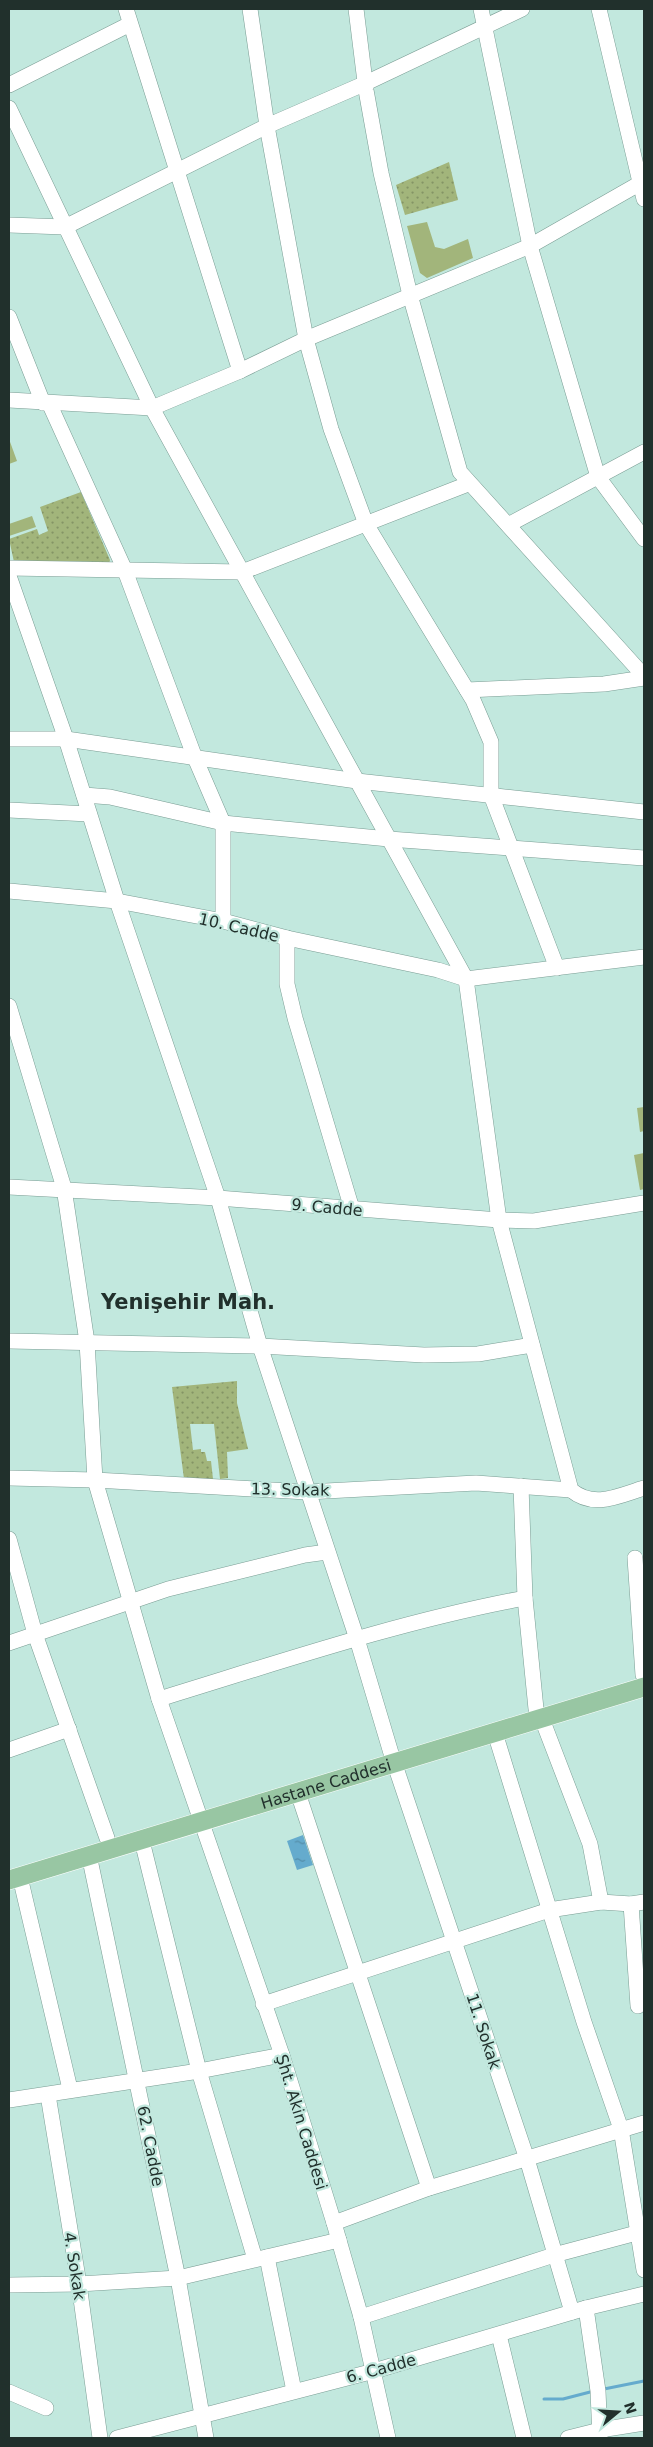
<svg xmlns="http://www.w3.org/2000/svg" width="653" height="2447" font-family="'DejaVu Sans',sans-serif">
<defs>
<pattern id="garden-dots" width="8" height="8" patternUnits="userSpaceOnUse" patternTransform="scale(1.25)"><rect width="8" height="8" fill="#a2b57b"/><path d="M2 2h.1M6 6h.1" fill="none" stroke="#849465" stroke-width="1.8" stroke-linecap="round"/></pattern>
<pattern id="water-ripples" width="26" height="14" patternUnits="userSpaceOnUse" patternTransform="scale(1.25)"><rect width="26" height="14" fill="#65abcd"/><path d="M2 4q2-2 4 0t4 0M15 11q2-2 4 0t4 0" fill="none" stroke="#538ca7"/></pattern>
</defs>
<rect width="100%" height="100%" fill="#c2e8de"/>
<g fill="#a2b57b">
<polygon points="427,222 435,247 444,249 468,239 473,258 427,278 420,273 407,226"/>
<polygon points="9,439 17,461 9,464"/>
<polygon points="32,516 36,527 9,536 9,524"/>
<polygon points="644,1107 644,1131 640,1132 637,1108"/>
<polygon points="644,1153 644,1189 640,1190 634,1155"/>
</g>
<g fill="url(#garden-dots)">
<polygon points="449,162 458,200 405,215 396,185"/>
<polygon points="81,492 110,560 109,564 14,562 9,539 37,529 39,535 48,531 40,507"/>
<polygon points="237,1381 237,1403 248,1449 227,1452 228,1478 220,1479 214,1424 190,1424 193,1450 201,1449 201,1452 205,1452 207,1461 211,1461 213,1479 184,1479 172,1387"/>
</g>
<polygon fill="url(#water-ripples)" points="303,1835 313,1865 297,1870 287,1841"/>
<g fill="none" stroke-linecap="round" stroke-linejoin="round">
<g stroke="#65abcd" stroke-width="3">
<polyline points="604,2389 644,2381"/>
<polyline points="544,2399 563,2399 594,2391"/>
</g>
<defs>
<g id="minor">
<polyline points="126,9 240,371"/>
<polyline points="250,9 267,126 306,339 331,429 366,524 473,700 491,742 491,795 557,968"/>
<polyline points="356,9 366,90 381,173 410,295 460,472 644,676"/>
<polyline points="481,9 530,246 598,477 644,539"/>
<polyline points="599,9 644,199"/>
<polyline points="9,85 130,24"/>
<path d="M 9,108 L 152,408 L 466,979 L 499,1220 L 571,1490 C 594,1509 618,1496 644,1488"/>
<polyline points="9,225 65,227 267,126 366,83 522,9"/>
<polyline points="9,317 43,403"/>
<polyline points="9,400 152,408 240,371 306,339 530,246 644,181"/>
<polyline points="49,403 124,568 195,758 223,823 223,921"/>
<polyline points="508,525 644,452"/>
<polyline points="9,568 242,572 468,484"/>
<polyline points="9,576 66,739 117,901 218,1198 260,1346 357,1639 391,1753 527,2159 572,2312"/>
<polyline points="467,690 604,684 644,678"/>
<polyline points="9,739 66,739 357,781 644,812"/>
<polyline points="84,795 110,797 223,823 389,839 644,858"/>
<polyline points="9,810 89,814"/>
<polyline points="9,891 117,901 223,921 287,938 438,970 466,979 644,957"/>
<polyline points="287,938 287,984 295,1018 352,1209"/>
<polyline points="9,1006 64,1188 87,1342 95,1480 159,1699 282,2055 334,2223 361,2317 388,2438"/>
<polyline points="9,1187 218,1198 499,1220 534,1221 644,1203"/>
<polyline points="9,1341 260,1346 424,1355 478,1354 532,1345"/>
<polyline points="9,1478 95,1480 307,1492 476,1483 571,1490"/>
<polyline points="521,1486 525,1598 536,1709"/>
<polyline points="9,1539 35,1634 107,1838"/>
<polyline points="635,1558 643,1675"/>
<polyline points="9,1643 168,1589 305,1555 327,1552"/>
<path d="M 159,1699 C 280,1662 401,1621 525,1598"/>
<polyline points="542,1719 590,1844 601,1902"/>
<polyline points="495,1733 584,2022 621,2129 644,2270"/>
<polyline points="9,1750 69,1729"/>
<polyline points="298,1793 429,2188"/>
<polyline points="142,1841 199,2071 255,2259"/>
<polyline points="89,1855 178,2278 206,2438"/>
<polyline points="20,1877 70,2089"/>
<polyline points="631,1904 638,2006"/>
<polyline points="263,2004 549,1910 601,1902 631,1904 644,1902"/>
<polyline points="48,2095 79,2284 100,2438"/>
<polyline points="9,2100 199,2071 282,2055"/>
<polyline points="334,2223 429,2188 644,2123"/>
<polyline points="267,2257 294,2391"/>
<polyline points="9,2285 79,2284 178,2278 339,2240"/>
<polyline points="586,2308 598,2391 600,2438"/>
<polyline points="361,2317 554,2255 644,2231"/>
<polyline points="499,2335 524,2438"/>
<polyline points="9,2392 46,2408"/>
<polyline points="117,2438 374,2371 586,2308 644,2294"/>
<polyline points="568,2438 600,2430 644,2423"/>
</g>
<g id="major">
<path id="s1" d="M 9,1880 L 644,1687"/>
</g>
</defs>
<use href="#minor" stroke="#7a9d94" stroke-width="16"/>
<use href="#major" stroke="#fff" stroke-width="20"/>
<use href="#minor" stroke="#fff" stroke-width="15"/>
<use href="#major" stroke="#98c6a3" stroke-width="19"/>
</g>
<g text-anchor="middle" stroke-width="4.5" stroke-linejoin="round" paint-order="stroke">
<g font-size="16" fill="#21302c" stroke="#c2e8de">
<text transform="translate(239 927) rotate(13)" y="6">10. Cadde</text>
<text transform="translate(327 1207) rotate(5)" y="6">9. Cadde</text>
<text transform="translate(290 1489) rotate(1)" y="6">13. Sokak</text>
<text dy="6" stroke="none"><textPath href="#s1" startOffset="331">Hastane Caddesi</textPath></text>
<text transform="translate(484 2031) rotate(72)" y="6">11. Sokak</text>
<text transform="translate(302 2122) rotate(73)" y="6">Şht. Akin Caddesi</text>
<text transform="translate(151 2146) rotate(79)" y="6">62. Cadde</text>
<text transform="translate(75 2266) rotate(81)" y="6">4. Sokak</text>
<text transform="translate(381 2368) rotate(-15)" y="6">6. Cadde</text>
</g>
<g font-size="21" font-weight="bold" fill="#21302c" stroke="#c2e8de">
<text x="188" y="1309">Yenişehir Mah.</text>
</g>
</g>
<rect width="653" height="2447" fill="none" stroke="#21302c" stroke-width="20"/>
<g transform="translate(618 2412) rotate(72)" stroke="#c2e8de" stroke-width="4" paint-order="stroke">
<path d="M0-4L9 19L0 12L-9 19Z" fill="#21302c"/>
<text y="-8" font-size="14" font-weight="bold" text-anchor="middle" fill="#21302c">N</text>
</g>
</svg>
